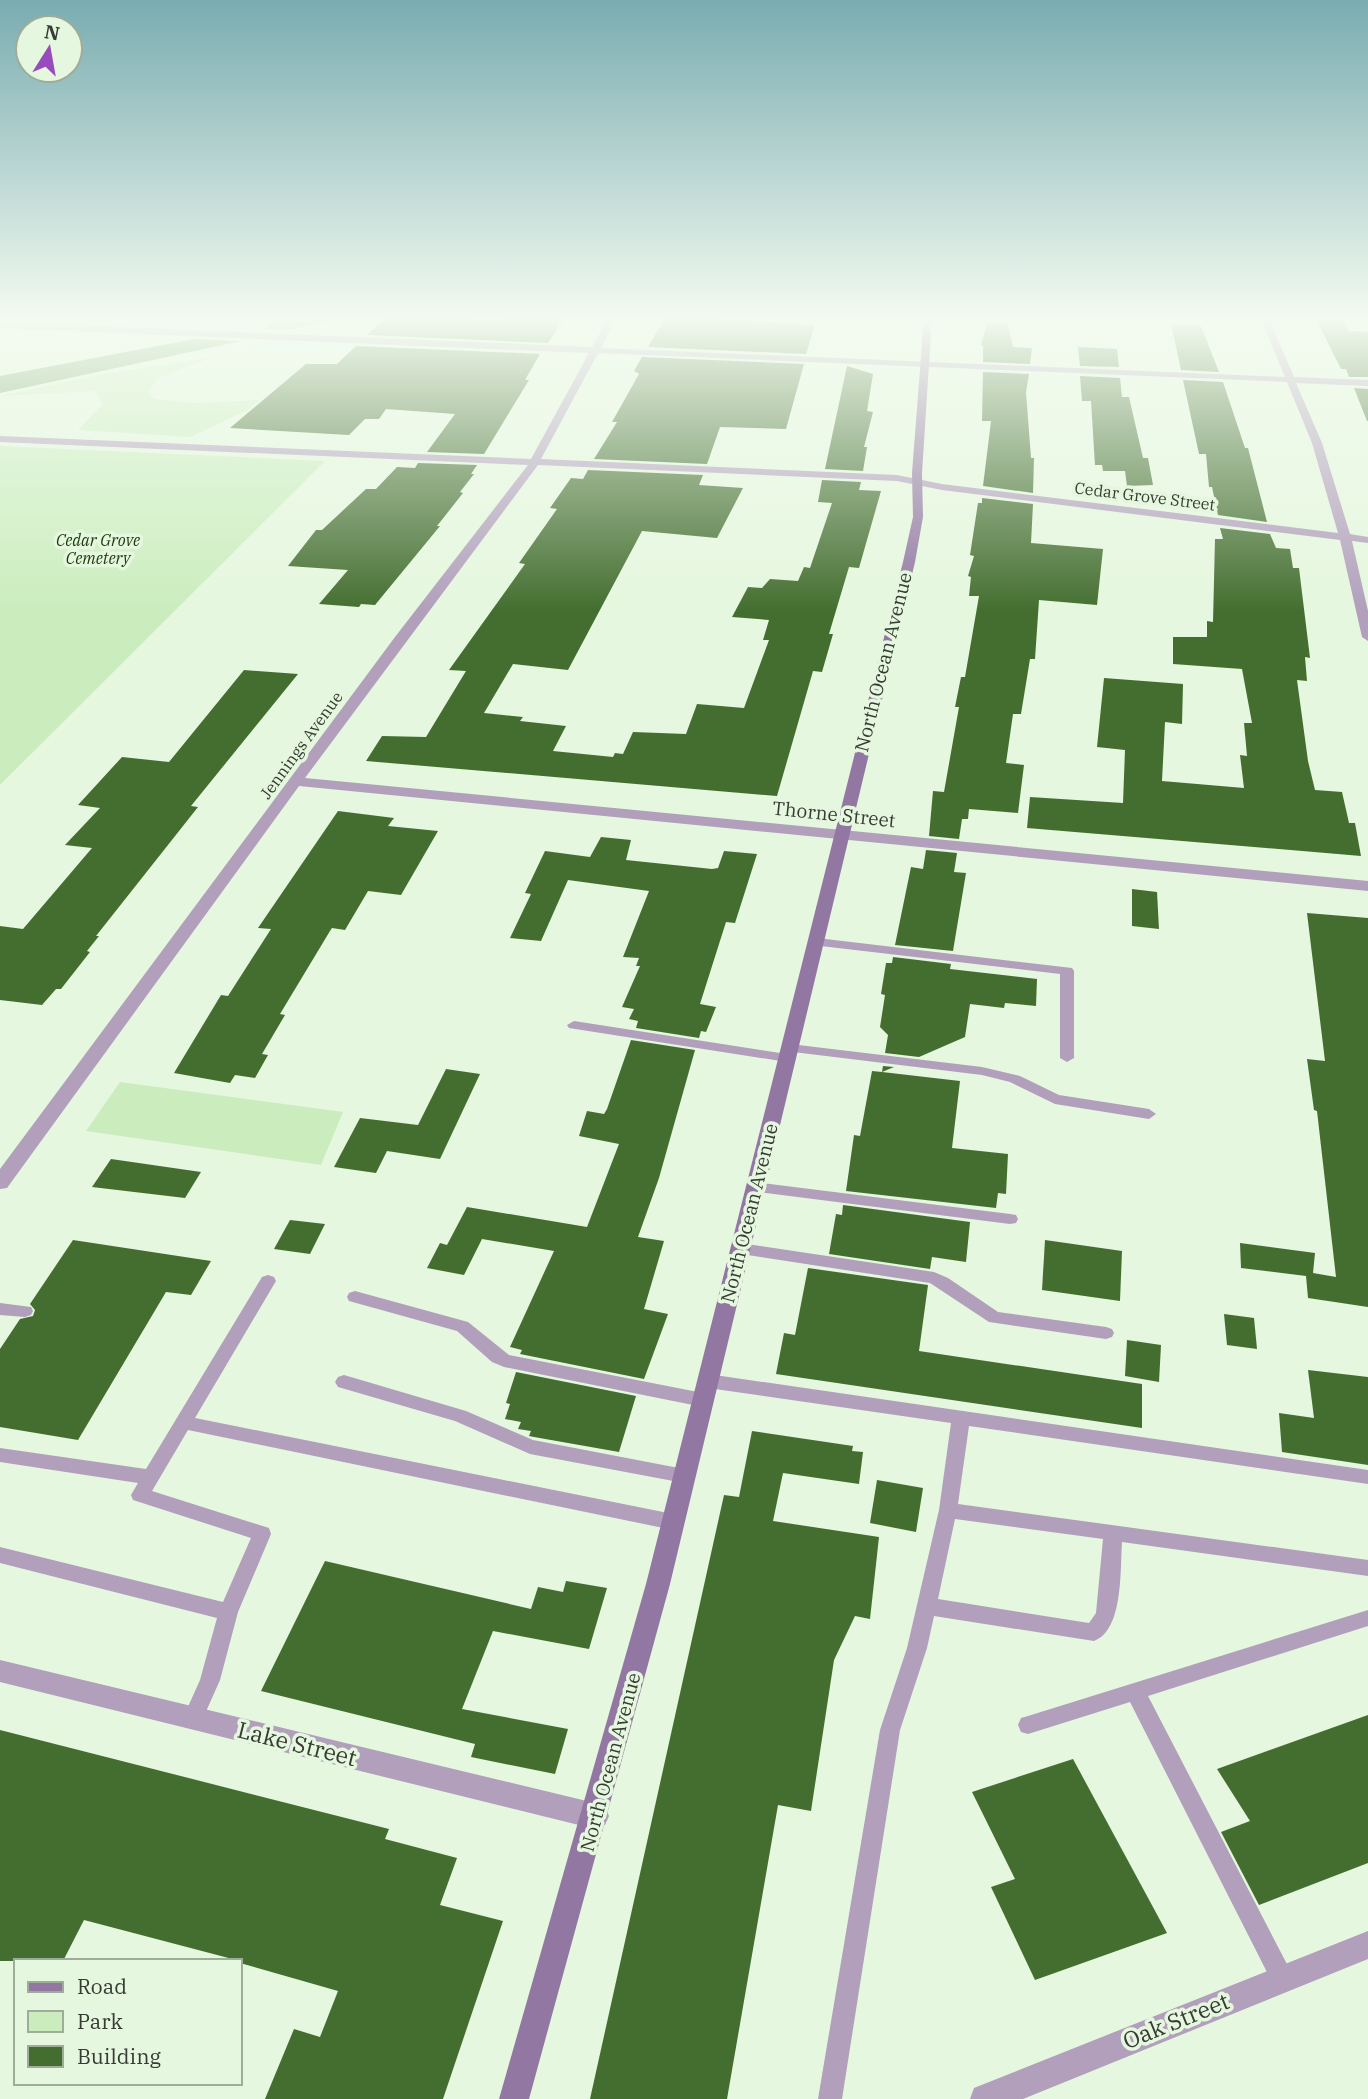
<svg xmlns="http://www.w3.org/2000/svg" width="1368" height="2099" font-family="'IBM Plex Serif',serif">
<rect width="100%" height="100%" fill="#e5f7de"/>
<g fill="#cbedbe">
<polygon points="213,357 158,378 148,392 154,399 197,403 259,400 248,410 190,437 78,430 103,404 95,391 0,396 99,375"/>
<polygon points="0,446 325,461 0,785"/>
<polygon points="120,1082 343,1112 321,1165 86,1131"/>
</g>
<g fill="#73a05f">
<polygon points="282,317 352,317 287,330 263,329"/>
<polygon points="194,339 241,341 0,393 0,376"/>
</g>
<g fill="#446e30">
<polygon points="387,317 503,320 506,317 565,317 548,343 367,335"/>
<polygon points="665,318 706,318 815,325 806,354 648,347"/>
<polygon points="1316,319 1344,321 1349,331 1368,332 1368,377 1349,377 1346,369 1341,369"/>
<polygon points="987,323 1007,323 1013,347 1032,348 1030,364 983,362 983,346 981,345"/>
<polygon points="1171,324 1201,326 1219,372 1181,370"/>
<polygon points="356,346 540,354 525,380 529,380 484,454 427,452 455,414 386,409 379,419 365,419 349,435 230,428 306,364 337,364"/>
<polygon points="1078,347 1117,349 1119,367 1080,366"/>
<polygon points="642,357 804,364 786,429 720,427 707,464 594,459 617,422 612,422 639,374 634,371"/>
<polygon points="847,366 873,374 867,411 873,412 864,447 867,447 863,471 825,469"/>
<polygon points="983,372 1029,374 1026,392 1031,458 1034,458 1033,493 983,486 991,421 982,421"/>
<polygon points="1080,376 1120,378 1122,397 1129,397 1143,458 1148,458 1153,485 1127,486 1125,471 1103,471 1102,465 1095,465 1091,401 1082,401"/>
<polygon points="1183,380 1223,382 1245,448 1248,448 1267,522 1218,515 1212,487 1209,487 1206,454 1199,454"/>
<polygon points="1354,388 1368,389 1368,421 1367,421"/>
<polygon points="418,463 477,465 471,474 474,474 460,492 463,493 437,526 440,526 375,605 361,604 359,607 319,604 348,570 288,566 316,530 322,530 366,489 376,489 397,467 415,468"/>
<polygon points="588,470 703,475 699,485 743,488 717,538 642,531 568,670 513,664 484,713 523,717 520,721 566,726 553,751 613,757 615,753 623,754 633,732 686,734 697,704 744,708 769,640 763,640 769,620 732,617 748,587 762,588 770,579 798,581 804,567 810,568 832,503 818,502 822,480 861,482 859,490 881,491 859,568 849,567 829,634 833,634 822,672 813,671 777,796 366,761 382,736 426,737 466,671 449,670 525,564 519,563 557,509 550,508 571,478 583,479"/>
<polygon points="982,498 1033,504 1031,543 1103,549 1097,605 1039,600 1035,659 1030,659 1021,714 1013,714 1006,763 1024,765 1018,813 969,809 968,819 962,819 959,839 929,836 933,791 944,792 959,707 955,707 961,677 965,677 979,596 969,596 971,577 968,576 974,556 970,555 978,503 982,503"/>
<polygon points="1220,528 1270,534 1276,548 1290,549 1293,568 1299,568 1310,658 1305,657 1307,681 1297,680 1308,761 1315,790 1342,792 1349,823 1355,823 1361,856 1027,828 1030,797 1123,803 1125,750 1097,747 1104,678 1183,684 1182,724 1165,722 1162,781 1244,788 1240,755 1247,756 1244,723 1252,723 1242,669 1173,664 1173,637 1207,637 1207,621 1213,622 1215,539 1223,539"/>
<polygon points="244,670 298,674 191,806 198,807 96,936 99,936 87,951 90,952 61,989 56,989 42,1005 0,1000 0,926 23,929 92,848 65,845 100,808 78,805 122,757 169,762"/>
<polygon points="338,811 394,818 388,826 438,831 401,895 368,891 345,930 332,928 330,931 280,1014 285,1015 262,1054 268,1055 255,1078 235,1075 230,1083 174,1073 221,995 228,996 271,929 258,928"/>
<polygon points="601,837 631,840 626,860 712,869 718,868 724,851 757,854 735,923 726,922 700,1004 716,1007 706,1032 701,1031 699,1038 636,1028 638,1021 629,1019 634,1009 622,1007 640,966 636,966 639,958 623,957 649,891 568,880 541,941 510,938 531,894 525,893 545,851 590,857"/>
<polygon points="926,850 957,853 954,872 966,873 953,951 895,945 911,867 923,869"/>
<polygon points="1132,889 1157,892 1159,929 1132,926"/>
<polygon points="1307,913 1368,918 1368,1307 1308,1298 1306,1276 1241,1268 1240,1243 1315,1253 1313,1273 1336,1277 1317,1111 1314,1110 1307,1059 1325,1061"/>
<polygon points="893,957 951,964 950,969 1037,979 1036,1006 1005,1003 1004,1008 970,1004 965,1037 919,1057 885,1053 888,1035 880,1027 885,995 881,994 886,963 892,963"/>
<polygon points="631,1040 695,1050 659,1178 638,1237 664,1241 644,1309 668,1314 644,1379 520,1354 522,1350 510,1347 554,1251 482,1239 464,1275 427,1268 440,1243 447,1245 467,1207 587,1227 619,1144 579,1136 587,1111 604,1114 607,1109"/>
<polygon points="883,1066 894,1067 882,1072 960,1081 952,1148 1008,1154 1006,1194 998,1193 996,1208 846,1191 854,1135 860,1136 872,1071 882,1072"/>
<polygon points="446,1069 480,1074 440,1159 387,1151 376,1173 334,1167 360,1118 418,1125"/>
<polygon points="111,1159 201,1172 185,1198 92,1187"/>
<polygon points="843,1205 970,1222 966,1262 932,1257 930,1269 829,1254 836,1214 842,1215"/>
<polygon points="290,1220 325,1224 310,1254 274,1249"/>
<polygon points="73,1240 211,1261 191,1295 166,1292 78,1440 0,1427 0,1349 20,1319 33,1316 35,1310 30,1304"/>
<polygon points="1045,1240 1122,1251 1120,1301 1042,1290"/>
<polygon points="808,1268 928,1285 919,1351 1142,1384 1142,1428 776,1374 784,1333 795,1335"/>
<polygon points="1224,1314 1254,1318 1257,1349 1227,1345"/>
<polygon points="1127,1340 1161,1345 1159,1382 1125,1376"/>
<polygon points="1308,1370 1368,1377 1368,1465 1282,1452 1279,1413 1314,1418"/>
<polygon points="516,1372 636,1396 619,1452 534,1437 529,1436 531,1431 518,1429 521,1422 505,1419 510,1404 506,1403"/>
<polygon points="752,1431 853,1446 852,1451 863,1452 859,1484 783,1473 773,1521 879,1537 870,1619 855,1616 834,1660 811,1811 778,1805 727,2099 590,2099 724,1495 739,1497"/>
<polygon points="877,1480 923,1488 916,1532 870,1523"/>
<polygon points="325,1561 531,1609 538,1587 563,1592 566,1581 607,1588 589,1649 493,1631 462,1709 568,1729 555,1774 471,1757 475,1744 261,1691"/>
<polygon points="1368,1715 1368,1863 1259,1905 1221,1832 1250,1821 1217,1769"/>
<polygon points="0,1730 389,1829 385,1839 457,1858 440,1905 503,1921 443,2099 265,2099 294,2029 320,2037 338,1991 240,1963 240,1961 84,1920 63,1961 0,1961"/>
<polygon points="1073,1759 1167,1933 1035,1980 991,1887 1015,1879 972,1792"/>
</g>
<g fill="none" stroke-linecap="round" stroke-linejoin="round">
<g fill="#b19fbc" fill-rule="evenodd">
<polygon points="817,938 1072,968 1074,971 1074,1058 1067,1062 1060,1058 1060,974 812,945 811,942"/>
<polygon points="574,1021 787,1054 794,1058 787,1062 569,1028 567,1025"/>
<polygon points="790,1044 982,1067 1020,1076 1059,1095 1149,1109 1156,1114 1149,1119 1055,1104 1010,1082 982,1075 785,1051 783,1048 785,1045"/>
<polygon points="755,1182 1010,1214 1016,1215 1018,1219 1016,1223 1010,1224 750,1191 747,1187 750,1183"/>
<polygon points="740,1243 934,1272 948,1278 998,1312 1106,1327 1112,1329 1114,1333 1112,1337 1106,1339 989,1322 930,1283 734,1253 732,1249 734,1245"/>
<polygon points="268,1275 274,1277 276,1281 195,1418 673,1514 680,1517 682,1522 680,1527 673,1530 188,1430 152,1491 269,1528 271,1534 238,1612 220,1680 200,1725 193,1727 186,1725 183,1718 200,1680 217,1618 0,1563 0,1547 223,1602 251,1538 133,1500 131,1495 138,1483 0,1462 0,1448 146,1469 262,1277"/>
<polygon points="355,1291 468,1322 509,1355 703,1393 709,1395 712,1400 709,1405 703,1407 504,1367 492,1362 457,1331 349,1301 347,1297 349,1293"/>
<polygon points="0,1303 31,1307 33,1311 31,1315 25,1317 0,1315"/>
<path d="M 708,1374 L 1368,1470 L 1368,1484 L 969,1426 L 958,1504 L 1368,1560 L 1368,1576 L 1122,1542 C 1120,1568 1124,1630 1094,1641 L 934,1616 L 927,1648 L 900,1730 L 842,2099 L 818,2099 L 880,1730 L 907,1648 L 939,1510 L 951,1423 L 708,1388 L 702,1386 L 699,1381 L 702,1376 ZM 955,1519 L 1103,1539 L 1096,1613 L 1089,1623 L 938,1599 Z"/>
<polygon points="344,1375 466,1411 533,1440 684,1469 690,1471 693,1476 690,1481 684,1483 530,1454 455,1421 338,1387 335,1382 338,1377"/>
<polygon points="1368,1610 1368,1626 1148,1696 1290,1970 1294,1978 1290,1986 1282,1990 1274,1986 1130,1702 1028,1734 1021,1732 1018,1725 1021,1718 1028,1716"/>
</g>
<g fill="#b19fbc" fill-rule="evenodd">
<path d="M 609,317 L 617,317 L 601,348 L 1285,377 L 1260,317 L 1268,317 L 1294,377 L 1368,380 L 1368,386 L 1296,383 L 1322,443 L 1350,534 L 1368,537 L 1368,543 L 1352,541 L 1368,611 L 1368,641 L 1362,637 L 1340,540 L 942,490 L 897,481 L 538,465 L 305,778 L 1368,881 L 1368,891 L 299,786 L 7,1188 L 0,1189 L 0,1169 L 395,637 L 528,465 L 0,442 L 0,436 L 531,459 L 589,353 L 0,328 L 0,322 L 592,347 ZM 598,353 L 1287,382 L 1312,443 L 1338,533 L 942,484 L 897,475 L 541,459 Z"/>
<polygon points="0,1660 595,1803 605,1807 609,1816 605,1825 595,1829 0,1682"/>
<polygon points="1368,1931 1368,1959 1023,2099 970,2099 974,2088"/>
</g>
<polygon fill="#9277a2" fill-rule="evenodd" points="924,317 932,317 922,473 923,517 915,562 670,1584 529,2099 499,2099 646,1584 903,562 913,517 912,473"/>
</g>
<linearGradient id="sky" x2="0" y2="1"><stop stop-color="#79acb1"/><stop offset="0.52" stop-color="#f3fbf0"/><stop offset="1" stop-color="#f3fbf0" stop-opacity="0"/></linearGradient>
<rect width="1368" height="611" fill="url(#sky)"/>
<g text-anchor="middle" stroke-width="7" stroke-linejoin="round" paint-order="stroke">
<g font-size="16" fill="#363c33" stroke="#e5f7de">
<text transform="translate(1145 496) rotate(7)" y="6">Cedar Grove Street</text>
<text transform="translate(301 745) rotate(-54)" y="6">Jennings Avenue</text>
</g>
<g font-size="16" font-style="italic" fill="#1c3a0c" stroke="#e5f7de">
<text x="98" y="546">Cedar Grove<tspan x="98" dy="18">Cemetery</tspan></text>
</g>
<g font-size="19" fill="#363c33" stroke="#e5f7de">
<text transform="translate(883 662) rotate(-76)" y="7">North Ocean Avenue</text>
<text transform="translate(834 814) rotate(6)" y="7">Thorne Street</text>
<text transform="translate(749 1213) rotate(-76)" y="7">North Ocean Avenue</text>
<text transform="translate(610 1762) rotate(-75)" y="7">North Ocean Avenue</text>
</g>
<g font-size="23" fill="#363c33" stroke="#e5f7de">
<text transform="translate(297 1744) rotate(14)" y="8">Lake Street</text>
<text transform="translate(1176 2021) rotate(-22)" y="8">Oak Street</text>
</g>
</g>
<rect x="14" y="1959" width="228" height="126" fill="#e5f7de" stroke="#9fac9a" stroke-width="2"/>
<rect x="28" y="1982" width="35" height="10" fill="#9277a2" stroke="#9fac9a" stroke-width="2"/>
<text x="77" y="1994" font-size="21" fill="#363c33">Road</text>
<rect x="28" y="2011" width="35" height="21" fill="#cbedbe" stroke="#9fac9a" stroke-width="2"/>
<text x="77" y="2029" font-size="21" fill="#363c33">Park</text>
<rect x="28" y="2046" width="35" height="21" fill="#446e30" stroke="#9fac9a" stroke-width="2"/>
<text x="77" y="2064" font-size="21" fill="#363c33">Building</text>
<g transform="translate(49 49) rotate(11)"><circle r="33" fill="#e5f7de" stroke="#9fac9a" stroke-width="2"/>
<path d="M0-5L12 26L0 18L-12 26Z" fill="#974bbd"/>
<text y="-10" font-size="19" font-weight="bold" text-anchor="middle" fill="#363c33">N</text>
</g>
</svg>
